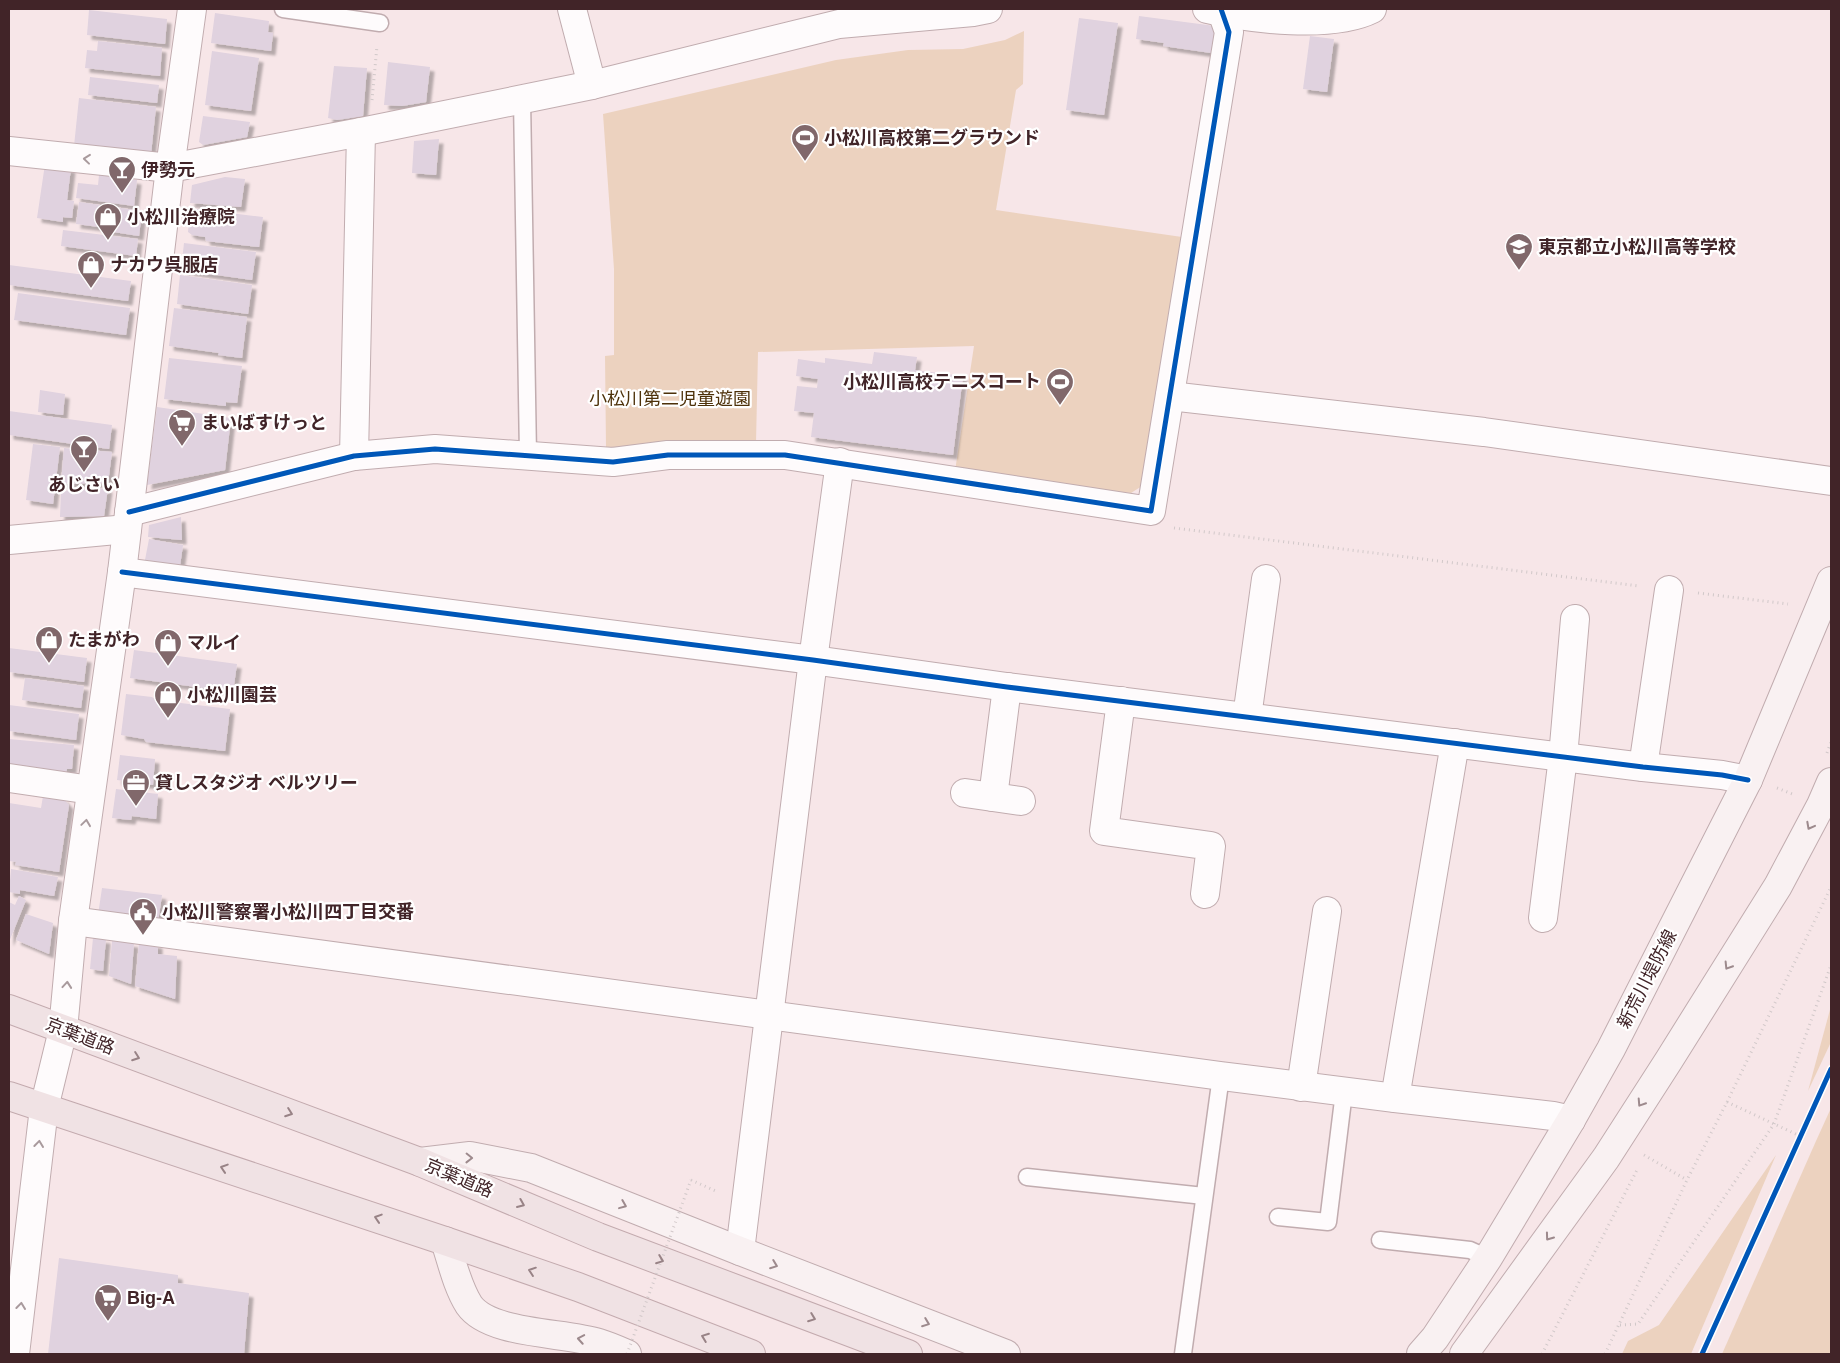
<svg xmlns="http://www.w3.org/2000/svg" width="1840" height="1363" font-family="Helvetica,'Noto Sans JP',sans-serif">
<defs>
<filter id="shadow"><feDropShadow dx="4.5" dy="4.5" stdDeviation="1" flood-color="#0004"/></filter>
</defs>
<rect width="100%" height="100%" fill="#f7e6e8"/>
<g fill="#ecd2bf">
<polygon points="1024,31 1023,84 1016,90 996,210 1182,237 1142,486 1131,493 955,471 974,346 758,352 756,443 715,443 606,448 605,356 614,355 614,269 603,114 836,60 908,50 963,49 1005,40"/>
<polygon points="1831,1006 1831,1042 1808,1091"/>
<polygon points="1831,1108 1831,1354 1722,1354 1816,1141"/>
<polygon points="1776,1155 1691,1354 1622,1354 1628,1341 1659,1325"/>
</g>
<g fill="#e0d2df" filter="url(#shadow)">
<polygon points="89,10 167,19 165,44 87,35"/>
<polygon points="215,13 269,21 268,32 273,33 271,51 211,43"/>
<polygon points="1139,16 1215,26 1211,53 1163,46 1164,43 1136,39"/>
<polygon points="1079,18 1118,23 1104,115 1066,110"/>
<polygon points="1310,36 1334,39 1327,92 1303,89"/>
<polygon points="98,41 162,48 160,76 85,68 87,50 97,51"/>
<polygon points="212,51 259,58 251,111 205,105"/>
<polygon points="388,62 430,67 426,102 402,106 384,105"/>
<polygon points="334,66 367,68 363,116 337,120 328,118"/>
<polygon points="90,77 159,85 157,103 88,95"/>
<polygon points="79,98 156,107 151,154 74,146"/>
<polygon points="203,116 250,122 247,137 203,145 199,142"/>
<polygon points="439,139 436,175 412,173 414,141"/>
<polygon points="45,164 71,168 67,200 74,201 72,218 63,217 63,222 37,218"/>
<polygon points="99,175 137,180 134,206 76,198 78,183 98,185"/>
<polygon points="225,177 245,179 241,207 190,203 192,185"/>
<polygon points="79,202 142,211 139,236 107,231 107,228 76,224"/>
<polygon points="190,208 263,217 259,247 206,241 205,237 192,235 188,232"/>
<polygon points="63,230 138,239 136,256 61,246"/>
<polygon points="184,243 256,252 252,280 181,270"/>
<polygon points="9,265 131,281 128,301 9,285"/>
<polygon points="180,275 252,285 248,314 177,304"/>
<polygon points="18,293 130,308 126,335 14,320"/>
<polygon points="174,308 247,317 242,358 218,355 219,353 169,346"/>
<polygon points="874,352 917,357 915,370 963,376 953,455 811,437 814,413 794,411 797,386 817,388 818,379 796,376 798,359 825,363 825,358 872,364"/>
<polygon points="169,358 242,366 237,403 226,402 226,406 164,399"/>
<polygon points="40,390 65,394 63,415 38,412"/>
<polygon points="157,407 231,418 225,470 147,485"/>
<polygon points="9,411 112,425 109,449 9,435"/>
<polygon points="33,444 60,447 53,504 26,500"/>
<polygon points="64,448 112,452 108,483 61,484"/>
<polygon points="108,488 104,516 60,517 61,491"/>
<polygon points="181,517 182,540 148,537 149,525"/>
<polygon points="149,539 183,545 180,566 145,560"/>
<polygon points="9,648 87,658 84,682 9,672"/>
<polygon points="134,650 237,664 233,692 130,678"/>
<polygon points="25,678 84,686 81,708 22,700"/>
<polygon points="126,694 152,697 156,700 230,709 225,751 146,742 144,739 121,735"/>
<polygon points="9,705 79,714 76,740 9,731"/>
<polygon points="9,739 74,745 72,769 67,769 66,773 9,768"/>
<polygon points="120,755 155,759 153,785 117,780"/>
<polygon points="116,789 158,794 156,819 132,816 131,820 112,818"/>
<polygon points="43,796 63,798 69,805 59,872 15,865 16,862 9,861 9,803 41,808"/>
<polygon points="11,869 58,877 54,896 20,890 20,894 9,892"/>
<polygon points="102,888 162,895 158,922 98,915"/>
<polygon points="19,896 26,900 9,942 9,902 15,905"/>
<polygon points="26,914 53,923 49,954 16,940"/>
<polygon points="93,938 106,939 103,971 90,969"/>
<polygon points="112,941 134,943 131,984 109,976"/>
<polygon points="139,942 158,944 158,954 177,956 175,999 135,986"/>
<polygon points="59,1258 178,1275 178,1283 249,1293 244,1354 48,1354"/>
</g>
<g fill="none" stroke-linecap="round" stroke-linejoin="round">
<defs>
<g id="service">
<polyline points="283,9 380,23"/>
<polyline points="522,99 528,455"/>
<polyline points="1027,1177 1204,1196"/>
<polyline points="1278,1217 1328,1222 1344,1092"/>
<polyline points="1380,1240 1470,1250 1488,1258"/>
<polyline points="1183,1354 1221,1076"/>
</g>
<g id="minor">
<polyline points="572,9 592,85"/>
<polyline points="9,151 170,168"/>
<polyline points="1170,396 1484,432 1831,481"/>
<polyline points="354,456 361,132"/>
<polyline points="129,512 354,456 435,449 613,462 668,455 785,455 1151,511 1229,32 1221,9"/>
<polyline points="9,540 127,529"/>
<polyline points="122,572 813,660 1007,687 1643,767 1722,775 1748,780"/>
<polyline points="1121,701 1104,831 1211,846 1205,894"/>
<polyline points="1247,717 1266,579"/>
<polyline points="1643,767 1669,590"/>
<polyline points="9,778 91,790"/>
<polyline points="965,793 1021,801"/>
<polyline points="993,797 1007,687"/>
<polyline points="1543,918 1563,757 1575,619"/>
<polyline points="73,921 1221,1076 1395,1098 1553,1116 1571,1120"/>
<polyline points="1301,1087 1327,911"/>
<polyline points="1395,1098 1455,743"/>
<polyline points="740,1251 813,660 840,462"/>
<polyline points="15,1354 44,1108 63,1030 73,921 122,572 170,168 192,9"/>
</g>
<g id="tertiary">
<path d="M 1207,9 C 1249,19 1333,29 1372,9"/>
<polyline points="170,168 361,132 592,85 839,24 973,12 988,9"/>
</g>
<g id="secondary">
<polyline points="420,1162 470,1156 531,1168 740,1251 1006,1354"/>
<path d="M 445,1241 C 452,1262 457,1286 469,1305 C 490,1335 565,1332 599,1343 C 609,1346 618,1350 627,1354"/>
<polyline points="1421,1354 1435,1338 1488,1258 1571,1120 1611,1049 1748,780 1831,581"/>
<polyline points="1464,1354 1606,1158 1669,1060 1778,886 1821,805 1831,782"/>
</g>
<g id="trunk">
<polyline points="9,1009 420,1162 598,1237 908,1354"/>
<polyline points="9,1096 445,1241 578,1287 751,1354"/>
</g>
</defs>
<use href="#service" stroke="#c1acaf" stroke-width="19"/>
<use href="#minor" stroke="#c1acaf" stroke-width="30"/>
<use href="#tertiary" stroke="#c1acaf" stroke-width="30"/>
<use href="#secondary" stroke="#c1acaf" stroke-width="30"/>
<use href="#trunk" stroke="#c3aaae" stroke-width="30"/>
<g stroke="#d1c8c9" stroke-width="3" stroke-dasharray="1 4" stroke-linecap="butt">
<polyline points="372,100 377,46"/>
<polyline points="1174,528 1639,586"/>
<polyline points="1698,593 1788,604"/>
<polyline points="1827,753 1831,742"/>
<polyline points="1777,788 1795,795"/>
<polyline points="1727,1102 1800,1136"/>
<polyline points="1644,1155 1687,1180"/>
<polyline points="691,1180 718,1192"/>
<polyline points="1620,1325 1638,1324 1774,1124 1831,965"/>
<polyline points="1542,1354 1637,1170"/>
<polyline points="1605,1354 1687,1180 1727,1102 1831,887"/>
</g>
<use href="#service" stroke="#fefbfc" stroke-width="16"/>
<use href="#minor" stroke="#fefbfc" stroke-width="28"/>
<use href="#tertiary" stroke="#fefbfc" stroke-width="28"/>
<use href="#secondary" stroke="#f9f1f2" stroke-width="28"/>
<use href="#trunk" stroke="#f0e2e4" stroke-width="28"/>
<polyline stroke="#d1c8c9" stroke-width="3" stroke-dasharray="1 4" stroke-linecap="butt" points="627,1354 691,1180"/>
<defs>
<g id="cycleway">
<polyline points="129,512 354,456 435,449 613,462 668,455 785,455 1151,511 1229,32 1221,9"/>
<polyline points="122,572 813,660 1007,687 1643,767 1722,775 1748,780"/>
<polyline points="1702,1354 1831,1069"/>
</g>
</defs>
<use href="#cycleway" stroke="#fff" stroke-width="8"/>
<use href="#cycleway" stroke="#0057b8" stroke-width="5"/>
</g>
<defs><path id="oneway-chevron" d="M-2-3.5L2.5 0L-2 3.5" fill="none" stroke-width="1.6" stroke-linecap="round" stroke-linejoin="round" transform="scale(1.25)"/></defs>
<g stroke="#a99a9d">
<use href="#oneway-chevron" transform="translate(87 159) rotate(-174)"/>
<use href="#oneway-chevron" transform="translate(86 823) rotate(-82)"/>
<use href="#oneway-chevron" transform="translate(67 985) rotate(-85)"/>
<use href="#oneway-chevron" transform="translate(39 1144) rotate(-83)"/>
<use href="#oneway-chevron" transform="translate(21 1306) rotate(-83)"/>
</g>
<g stroke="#9d8a8d">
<use href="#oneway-chevron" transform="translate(1810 826) rotate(118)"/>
<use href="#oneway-chevron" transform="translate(1728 966) rotate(122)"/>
<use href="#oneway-chevron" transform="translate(1641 1103) rotate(123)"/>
<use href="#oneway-chevron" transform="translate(469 1158) rotate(1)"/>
<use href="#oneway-chevron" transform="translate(623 1205) rotate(22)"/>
<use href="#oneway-chevron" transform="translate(1549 1237) rotate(126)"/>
<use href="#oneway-chevron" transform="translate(774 1265) rotate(21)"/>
<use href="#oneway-chevron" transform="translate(926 1323) rotate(21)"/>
<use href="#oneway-chevron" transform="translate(581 1339) rotate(-170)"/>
</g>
<g stroke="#988386">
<use href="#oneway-chevron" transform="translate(136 1057) rotate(20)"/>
<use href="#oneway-chevron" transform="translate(289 1113) rotate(20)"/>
<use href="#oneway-chevron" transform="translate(224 1168) rotate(-162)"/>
<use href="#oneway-chevron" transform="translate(521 1204) rotate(23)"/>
<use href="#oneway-chevron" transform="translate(378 1218) rotate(-162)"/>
<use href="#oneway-chevron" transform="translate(660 1260) rotate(21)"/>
<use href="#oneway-chevron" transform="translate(532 1271) rotate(-161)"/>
<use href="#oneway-chevron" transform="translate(812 1318) rotate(21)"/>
<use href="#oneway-chevron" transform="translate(705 1337) rotate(-159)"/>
</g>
<defs>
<symbol id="stadium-pin" viewBox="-11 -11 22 30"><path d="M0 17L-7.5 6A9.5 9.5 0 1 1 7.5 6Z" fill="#81686b" stroke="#fff"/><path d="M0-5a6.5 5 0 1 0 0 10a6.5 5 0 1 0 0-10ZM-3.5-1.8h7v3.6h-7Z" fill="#fff"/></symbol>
<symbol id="bar-pin" viewBox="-11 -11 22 30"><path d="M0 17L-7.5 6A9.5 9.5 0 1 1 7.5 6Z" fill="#81686b" stroke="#fff"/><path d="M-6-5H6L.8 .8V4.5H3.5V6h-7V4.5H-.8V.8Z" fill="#fff"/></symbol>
<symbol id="shop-pin" viewBox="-11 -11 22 30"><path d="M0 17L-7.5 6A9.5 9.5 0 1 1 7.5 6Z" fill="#81686b" stroke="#fff"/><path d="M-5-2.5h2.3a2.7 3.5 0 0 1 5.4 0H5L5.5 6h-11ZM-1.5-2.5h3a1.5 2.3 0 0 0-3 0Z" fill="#fff"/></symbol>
<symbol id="school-pin" viewBox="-11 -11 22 30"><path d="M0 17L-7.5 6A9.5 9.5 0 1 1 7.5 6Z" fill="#81686b" stroke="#fff"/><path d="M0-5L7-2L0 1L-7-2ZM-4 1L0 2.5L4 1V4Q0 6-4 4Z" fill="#fff"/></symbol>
<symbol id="supermarket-pin" viewBox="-11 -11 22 30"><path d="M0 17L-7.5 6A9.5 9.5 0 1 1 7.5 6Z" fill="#81686b" stroke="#fff"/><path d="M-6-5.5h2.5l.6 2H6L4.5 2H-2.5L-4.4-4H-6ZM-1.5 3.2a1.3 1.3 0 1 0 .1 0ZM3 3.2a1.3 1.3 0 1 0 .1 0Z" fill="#fff"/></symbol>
<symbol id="office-pin" viewBox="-11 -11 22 30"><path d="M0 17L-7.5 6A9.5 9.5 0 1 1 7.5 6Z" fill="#81686b" stroke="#fff"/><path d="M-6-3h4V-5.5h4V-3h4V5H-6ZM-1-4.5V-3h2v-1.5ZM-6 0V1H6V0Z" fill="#fff"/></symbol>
<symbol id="civic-pin" viewBox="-11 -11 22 30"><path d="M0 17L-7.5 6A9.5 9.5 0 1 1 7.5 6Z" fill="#81686b" stroke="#fff"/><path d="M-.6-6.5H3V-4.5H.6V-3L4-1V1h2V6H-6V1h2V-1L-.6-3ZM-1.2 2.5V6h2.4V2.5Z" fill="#fff"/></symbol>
</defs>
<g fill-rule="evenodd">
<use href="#stadium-pin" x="789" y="122" width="32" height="43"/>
<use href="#bar-pin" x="106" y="154" width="32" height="43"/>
<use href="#shop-pin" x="92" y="201" width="32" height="43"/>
<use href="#school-pin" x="1503" y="231" width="32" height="43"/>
<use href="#shop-pin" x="75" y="249" width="32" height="43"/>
<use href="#stadium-pin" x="1044" y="366" width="32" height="43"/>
<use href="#supermarket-pin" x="166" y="407" width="32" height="43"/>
<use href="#bar-pin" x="68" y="433" width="32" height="43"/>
<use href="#shop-pin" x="33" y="624" width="32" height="43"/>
<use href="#shop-pin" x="152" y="627" width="32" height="43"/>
<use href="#shop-pin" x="152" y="679" width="32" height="43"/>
<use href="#office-pin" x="120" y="767" width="32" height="43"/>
<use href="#civic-pin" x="127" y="896" width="32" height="43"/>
<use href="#supermarket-pin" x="92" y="1282" width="32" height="43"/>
</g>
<g text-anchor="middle" stroke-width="4.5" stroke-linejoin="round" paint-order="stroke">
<g font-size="18" font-weight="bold" fill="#412428" stroke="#fff" text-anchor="start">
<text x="824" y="144">小松川高校第二グラウンド</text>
<text x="141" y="176">伊勢元</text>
<text x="127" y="223">小松川治療院</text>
<text x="1538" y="253">東京都立小松川高等学校</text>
<text x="110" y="271">ナカウ呉服店</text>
<text x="1041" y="388" text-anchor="end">小松川高校テニスコート</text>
<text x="201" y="429">まいばすけっと</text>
<text x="84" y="491" text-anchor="middle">あじさい</text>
<text x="68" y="646">たまがわ</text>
<text x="187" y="649">マルイ</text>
<text x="187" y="701">小松川園芸</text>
<text x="155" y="789">貸しスタジオ ベルツリー</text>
<text x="162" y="918">小松川警察署小松川四丁目交番</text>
<text x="127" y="1304">Big-A</text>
</g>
<g font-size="18" fill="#4d3109" stroke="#fff">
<text x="670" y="405">小松川第二児童遊園</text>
</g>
<g font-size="18" fill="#412428" stroke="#fff">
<text transform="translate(1647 979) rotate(-63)" y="6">新荒川堤防線</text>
<text transform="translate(80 1036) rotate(21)" y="6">京葉道路</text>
<text transform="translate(459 1178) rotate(23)" y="6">京葉道路</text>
</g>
</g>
<rect width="1840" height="1363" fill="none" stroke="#412428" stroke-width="20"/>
</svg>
